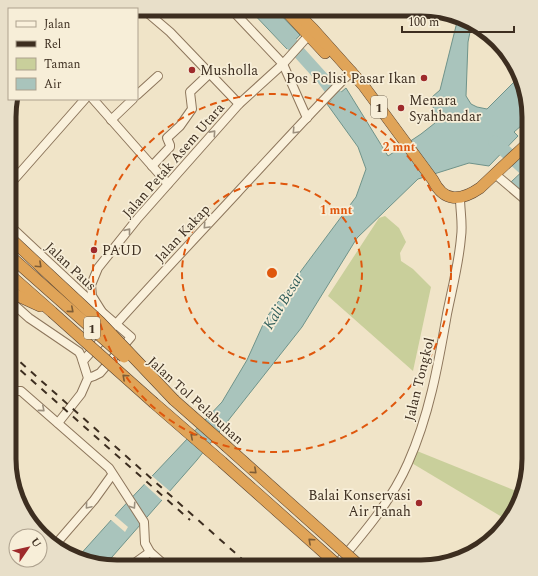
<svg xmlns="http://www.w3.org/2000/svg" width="538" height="576" font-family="Spectral,serif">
<rect width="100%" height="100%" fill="#f0e4c8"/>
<g fill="#c9cf9b">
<polygon points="385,216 399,228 406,242 400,253 401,261 413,269 431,287 413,371 328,296 379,218"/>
<polygon points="417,451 521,493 515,513 507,520 410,462"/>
</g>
<g fill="#a9c4bc" stroke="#6f938a">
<polygon points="249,9 275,9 300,35 287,49"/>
<polygon points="458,18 472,22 468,42 466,96 471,104 477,107 487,109 518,78 529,110 529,119 514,132 518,136 489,166 469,163 418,179 357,238 302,327 197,460 105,565 78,557 122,508 222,402 247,360 266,318 356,197 366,169 358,147 327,104 346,88 388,156 421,134 435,123 432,97 440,90"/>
<polygon points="529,165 529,197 511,182"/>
</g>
<g fill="#f0e4c8">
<polygon points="151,475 172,493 164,502 143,483"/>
<polygon points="114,515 128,527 125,532 110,519"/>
</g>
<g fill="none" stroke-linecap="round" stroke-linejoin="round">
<g stroke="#a9c4bc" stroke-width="13">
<polyline points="260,9 324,80 346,109"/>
<polyline points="495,142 529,173"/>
</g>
<defs>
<g id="minor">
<polyline points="143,9 170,32 239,104"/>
<polyline points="231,9 283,64 307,118"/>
<polyline points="137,95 158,76"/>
<polyline points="93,99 168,184"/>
<polyline points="111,120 133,99"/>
<polyline points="520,151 529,160"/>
<polyline points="152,166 170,147 170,145 167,138 180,126 192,109 190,92 209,74"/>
<polyline points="495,174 529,203"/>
<polyline points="11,183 85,99"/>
<polyline points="10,226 102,312 131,337 100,373 94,376 88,378"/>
<polyline points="10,301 29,318 79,352 81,356 88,378 81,394 58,423"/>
<polyline points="102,312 92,296 91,285 98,268 138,218 239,104 283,64 308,36"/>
<path d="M 83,361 C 133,304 185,249 237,193 C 275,152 312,111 352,71"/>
<polyline points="10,391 21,391 109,468 144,522 145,543 150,552 167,567"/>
<polyline points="55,545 94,500 112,475"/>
<polyline points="129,567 150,552"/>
<path d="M 335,567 C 362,535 391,502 408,463 C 429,416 438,366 447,314 C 452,289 459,263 461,237 C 463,224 460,210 460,198"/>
</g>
<g id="highway">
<polyline points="284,9 325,53"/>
<path d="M 293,9 L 313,29 L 363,85 L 433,180 C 444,203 461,201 480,188 L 529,142"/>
<polyline points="10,275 52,312"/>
<polyline points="10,289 16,295 40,306"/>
<polyline points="174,400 225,445"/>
<polyline points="154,403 222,462"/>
</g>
</defs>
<use href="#minor" stroke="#8d765c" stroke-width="10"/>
<use href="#highway" stroke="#5b4430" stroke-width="12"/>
<use href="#minor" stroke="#faf1dc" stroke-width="8"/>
<use href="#highway" stroke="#e0a458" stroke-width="11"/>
<g stroke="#3d2e20" stroke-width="2" stroke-dasharray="7 7" stroke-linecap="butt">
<polyline points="10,353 251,567"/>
<polyline points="10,361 190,520"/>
</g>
<defs>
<g id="highway-bridge">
<polyline points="10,238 100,322 174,400"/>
<polyline points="10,256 124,357"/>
<polyline points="52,312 154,403"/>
<polyline points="225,445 361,567"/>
<polyline points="222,462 340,567"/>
</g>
</defs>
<use href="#highway-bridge" stroke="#5b4430" stroke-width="12" stroke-linecap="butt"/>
<use href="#highway-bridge" stroke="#e0a458" stroke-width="11"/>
</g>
<defs><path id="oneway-chevron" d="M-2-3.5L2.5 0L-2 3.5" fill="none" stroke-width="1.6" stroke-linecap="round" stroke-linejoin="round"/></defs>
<g stroke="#9c907e">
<use href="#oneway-chevron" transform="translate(295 131) rotate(133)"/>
<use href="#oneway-chevron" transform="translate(213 133) rotate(-48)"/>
<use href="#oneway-chevron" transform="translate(206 226) rotate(133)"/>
<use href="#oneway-chevron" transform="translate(128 231) rotate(-51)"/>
<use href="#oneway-chevron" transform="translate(42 409) rotate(41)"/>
<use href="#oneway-chevron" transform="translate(88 506) rotate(130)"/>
<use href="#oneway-chevron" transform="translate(133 506) rotate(56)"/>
</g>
<g stroke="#7e5d36">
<use href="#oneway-chevron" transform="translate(39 265) rotate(43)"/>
<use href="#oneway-chevron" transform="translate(71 310) rotate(41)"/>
<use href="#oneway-chevron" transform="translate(125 377) rotate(-138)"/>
<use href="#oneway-chevron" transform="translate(193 436) rotate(-139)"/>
<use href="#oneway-chevron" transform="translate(254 471) rotate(42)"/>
<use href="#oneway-chevron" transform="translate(311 541) rotate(-138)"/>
</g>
<g fill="none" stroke="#df570d" stroke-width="2" stroke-dasharray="7 5">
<circle cx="272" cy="273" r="90"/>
<circle cx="272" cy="273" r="179"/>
</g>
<g fill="#9e2a2b" stroke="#f7eed8" stroke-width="1.5">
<circle cx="192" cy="70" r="4"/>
<circle cx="424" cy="78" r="4"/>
<circle cx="401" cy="108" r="4"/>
<circle cx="94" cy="250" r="4"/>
<circle cx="419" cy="503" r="4"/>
</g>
<g text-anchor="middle" stroke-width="3.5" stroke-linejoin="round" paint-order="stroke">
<g fill="#f7eed8" stroke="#756857" stroke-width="1">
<rect x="371" y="96" width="16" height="22" rx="3"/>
<rect x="84" y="317" width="16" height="22" rx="3"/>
</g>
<g font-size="13" font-weight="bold" fill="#3d2e20">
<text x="379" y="112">1</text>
<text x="92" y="333">1</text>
</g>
<g font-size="14" fill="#3d2e20" stroke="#f7eed8" text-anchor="start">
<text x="200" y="75">Musholla</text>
<text x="416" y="83" text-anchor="end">Pos Polisi Pasar Ikan</text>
<text x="409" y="105">Menara<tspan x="409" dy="16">Syahbandar</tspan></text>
<text x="102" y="255">PAUD</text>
<text x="411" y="500" text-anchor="end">Balai Konservasi<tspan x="411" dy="16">Air Tanah</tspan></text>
</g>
<g font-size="14" fill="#3d2e20" stroke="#f7eed8">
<text transform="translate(173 160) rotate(-49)" y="5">Jalan Petak Asem Utara</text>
<text transform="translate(182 233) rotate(-47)" y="5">Jalan Kakap</text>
<text transform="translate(71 266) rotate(43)" y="5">Jalan Paus</text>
<text transform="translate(419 379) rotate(-76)" y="5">Jalan Tongkol</text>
<text transform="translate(196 400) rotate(42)" y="5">Jalan Tol Pelabuhan</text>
</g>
<g font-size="15" font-style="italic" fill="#2f5d5a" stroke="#f7eed8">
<text transform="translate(283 301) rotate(-59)" y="5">Kali Besar</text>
</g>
</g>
<path d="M0 0H538V576H0ZM117 16H421A101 101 0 0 1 522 117V459A101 101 0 0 1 421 560H117A101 101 0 0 1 16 459V117A101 101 0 0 1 117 16Z" fill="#e8dfc9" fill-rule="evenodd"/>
<path fill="none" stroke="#3d2e20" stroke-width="5" d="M117 16H421A101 101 0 0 1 522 117V459A101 101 0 0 1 421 560H117A101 101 0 0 1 16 459V117A101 101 0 0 1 117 16Z"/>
<circle cx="272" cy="273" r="6" fill="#df570d" stroke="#f7eed8" stroke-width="2"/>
<g font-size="12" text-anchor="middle" font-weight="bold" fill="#df570d" stroke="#f7eed8" stroke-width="3.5" stroke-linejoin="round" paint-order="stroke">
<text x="399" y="151">2 mnt</text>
<text x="336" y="214">1 mnt</text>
</g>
<rect x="8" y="8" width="130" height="92" fill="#f7eed8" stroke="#ada18e"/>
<rect x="16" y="21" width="20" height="6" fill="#faf1dc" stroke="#ada18e"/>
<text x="44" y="28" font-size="12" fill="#3d2e20">Jalan</text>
<rect x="16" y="41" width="20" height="6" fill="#3d2e20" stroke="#ada18e"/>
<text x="44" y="48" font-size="12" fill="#3d2e20">Rel</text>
<rect x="16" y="58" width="20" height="12" fill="#c9cf9b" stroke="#ada18e"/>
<text x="44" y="68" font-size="12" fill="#3d2e20">Taman</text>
<rect x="16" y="78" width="20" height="12" fill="#a9c4bc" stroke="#ada18e"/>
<text x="44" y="88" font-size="12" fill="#3d2e20">Air</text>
<g transform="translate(28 548) rotate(56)"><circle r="19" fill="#f7eed8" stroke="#ada18e"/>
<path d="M0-3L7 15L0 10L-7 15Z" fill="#9e2a2b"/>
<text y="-6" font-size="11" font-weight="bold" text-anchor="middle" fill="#3d2e20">U</text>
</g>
<path d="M402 26v6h112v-6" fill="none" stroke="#3d2e20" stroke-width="2"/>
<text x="408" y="26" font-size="12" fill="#3d2e20" stroke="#f7eed8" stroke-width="3" paint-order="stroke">100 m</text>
</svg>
